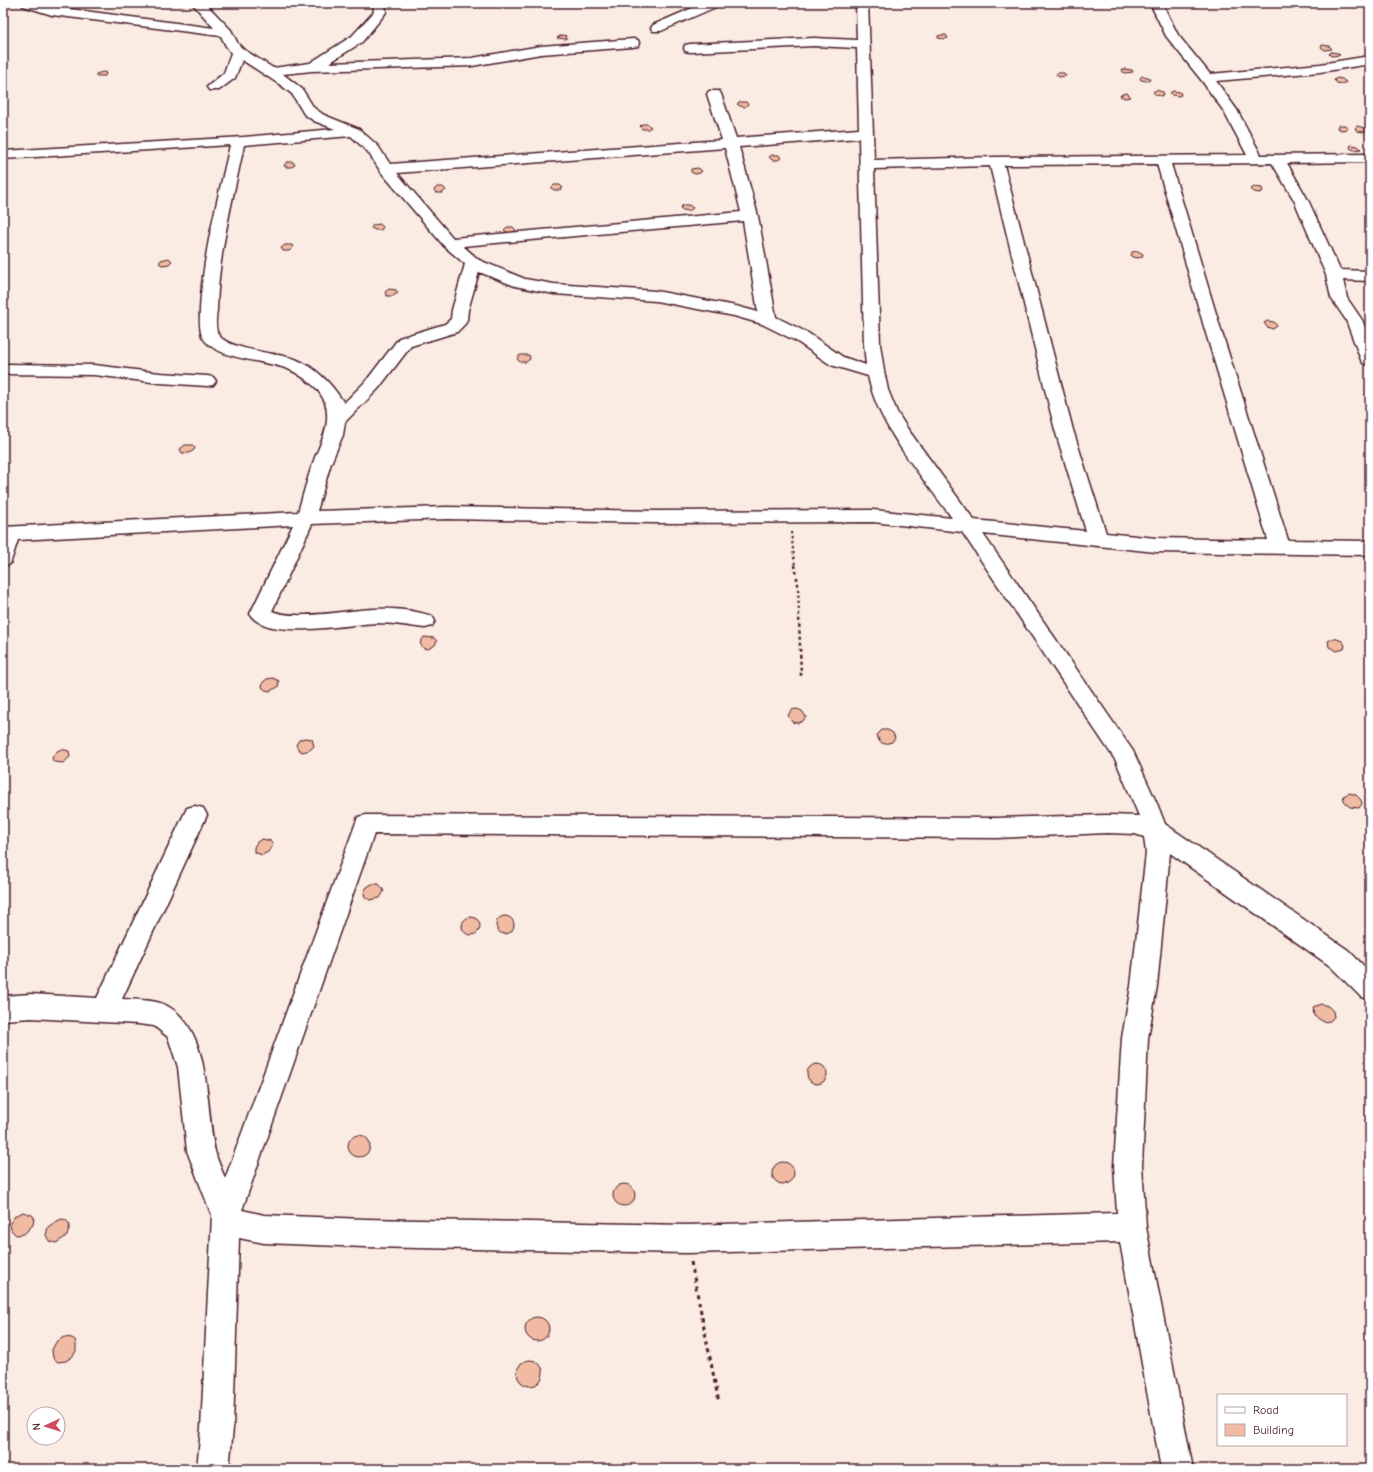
<svg xmlns="http://www.w3.org/2000/svg" width="1373" height="1472" font-family="'Comic Neue',sans-serif">
<rect width="100%" height="100%" fill="#faebe3"/>
<filter id="ink" filterUnits="userSpaceOnUse"><feTurbulence type="fractalNoise" baseFrequency=".025" numOctaves="2"/><feDisplacementMap in="SourceGraphic" scale="8" xChannelSelector="R" yChannelSelector="G"/><feConvolveMatrix kernelMatrix="1 2 1 2 8 2 1 2 1" color-interpolation-filters="sRGB"/></filter>
<g filter="url(#ink)">
<g fill="#f0bba2" stroke="#4a1f2b">
<polygon points="565,35 567,37 566,39 557,38 560,36"/>
<polygon points="941,35 946,35 948,38 944,39 938,38 938,36"/>
<polygon points="1322,45 1329,46 1332,49 1325,50 1321,47"/>
<polygon points="1331,52 1338,53 1340,55 1331,56 1329,54"/>
<polygon points="1125,69 1132,70 1133,72 1124,73 1122,70"/>
<polygon points="103,72 106,73 105,76 96,76 96,74"/>
<polygon points="1057,73 1064,73 1066,76 1059,77 1056,75"/>
<polygon points="1142,76 1148,77 1150,80 1147,81 1141,80 1140,78"/>
<polygon points="1337,78 1342,79 1346,82 1342,84 1337,83 1334,80"/>
<polygon points="1156,90 1163,92 1164,94 1161,96 1156,95 1153,92"/>
<polygon points="1173,91 1180,92 1181,95 1178,96 1172,95 1170,93"/>
<polygon points="1127,93 1131,97 1125,98 1120,96 1122,94"/>
<polygon points="739,102 746,102 748,104 745,107 740,106 737,104"/>
<polygon points="642,124 647,124 651,127 648,129 642,129 640,126"/>
<polygon points="1338,125 1345,125 1348,129 1341,130 1337,128"/>
<polygon points="1357,126 1365,128 1367,130 1363,132 1357,131 1355,128"/>
<polygon points="1351,145 1358,146 1361,149 1354,150 1350,148"/>
<polygon points="772,155 779,155 781,158 778,160 772,160 769,157"/>
<polygon points="287,162 293,162 295,165 291,167 285,167 284,165"/>
<polygon points="698,168 702,171 700,173 695,174 691,172 691,169"/>
<polygon points="554,185 560,185 563,188 559,190 554,190 551,188"/>
<polygon points="437,187 443,187 446,190 442,193 436,193 434,190"/>
<polygon points="1254,187 1262,188 1263,191 1260,193 1254,192 1251,189"/>
<polygon points="683,205 689,205 693,208 689,211 683,210 680,208"/>
<polygon points="380,224 383,227 381,230 375,230 371,228 373,225"/>
<polygon points="507,227 513,227 516,230 512,233 506,232 504,230"/>
<polygon points="285,245 292,245 293,248 289,251 283,251 281,248"/>
<polygon points="1138,251 1143,254 1142,257 1137,258 1131,256 1132,252"/>
<polygon points="169,258 172,261 169,264 162,265 159,263 161,260"/>
<polygon points="389,289 396,290 398,293 393,296 387,296 385,292"/>
<polygon points="1267,321 1274,322 1277,326 1273,329 1267,327 1264,323"/>
<polygon points="520,355 529,355 530,359 526,362 520,362 517,359"/>
<polygon points="185,445 192,445 195,447 194,450 189,453 182,453 180,449"/>
<polygon points="424,637 434,638 437,641 435,645 428,649 423,648 420,643"/>
<polygon points="1334,638 1342,641 1345,645 1344,649 1337,651 1329,647 1328,641"/>
<polygon points="273,678 279,681 278,687 270,691 265,690 262,687 263,682 267,679"/>
<polygon points="797,709 802,711 806,717 803,721 798,723 792,722 788,716 791,710"/>
<polygon points="882,730 888,730 893,733 895,738 892,742 884,744 879,741 877,735"/>
<polygon points="305,738 312,739 314,746 310,750 302,752 298,749 296,745 299,740"/>
<polygon points="61,749 69,751 70,757 63,763 54,762 52,759 53,756 56,752"/>
<polygon points="1350,793 1356,795 1361,800 1362,804 1359,808 1350,807 1345,803 1343,796"/>
<polygon points="262,839 271,841 273,845 268,852 262,855 254,852 254,847 257,842"/>
<polygon points="372,884 379,884 384,891 380,898 370,900 365,897 364,892 367,887"/>
<circle cx="505" cy="925" r="9"/>
<circle cx="471" cy="926" r="9"/>
<polygon points="1321,1004 1328,1006 1333,1011 1334,1017 1330,1021 1324,1022 1314,1016 1313,1007"/>
<circle cx="817" cy="1074" r="10"/>
<circle cx="359" cy="1146" r="11"/>
<circle cx="783" cy="1173" r="11"/>
<circle cx="624" cy="1195" r="11"/>
<polygon points="23,1212 32,1215 34,1217 33,1225 24,1234 16,1235 11,1230 10,1223 15,1216"/>
<polygon points="62,1219 66,1220 70,1225 67,1236 56,1243 49,1241 46,1235 48,1227 55,1222"/>
<circle cx="537" cy="1329" r="12"/>
<polygon points="64,1337 72,1338 75,1340 76,1343 76,1351 73,1356 66,1361 58,1362 53,1358 52,1350 56,1342"/>
<circle cx="530" cy="1373" r="13"/>
</g>
<g fill="none" stroke-linecap="round" stroke-linejoin="round">
<defs>
<g id="minor">
<path d="M 21,3 L 40,3 L 54,7 L 214,28 L 192,3 L 205,3 L 231,30 L 238,44 L 243,49 L 273,68 L 310,63 L 352,36 L 374,12 L 373,3 L 385,3 L 386,12 L 384,15 L 362,42 L 329,63 L 472,58 L 541,46 L 633,39 L 638,40 L 639,43 L 638,46 L 633,47 L 541,54 L 472,66 L 312,71 L 283,74 L 302,89 L 314,108 L 324,115 L 359,129 L 378,146 L 390,164 L 722,140 L 707,94 L 709,91 L 719,91 L 721,94 L 736,138 L 859,129 L 857,48 L 814,46 L 690,52 L 685,51 L 684,48 L 685,45 L 690,44 L 814,38 L 857,40 L 856,3 L 868,3 L 874,160 L 996,157 L 1247,155 L 1223,110 L 1202,81 L 1166,36 L 1150,3 L 1162,3 L 1178,35 L 1210,74 L 1320,64 L 1370,56 L 1370,64 L 1320,72 L 1216,81 L 1237,110 L 1261,155 L 1370,154 L 1370,162 L 1287,163 L 1308,200 L 1340,270 L 1370,271 L 1370,281 L 1343,280 L 1347,298 L 1362,320 L 1370,339 L 1370,365 L 1364,364 L 1361,360 L 1346,320 L 1331,298 L 1326,275 L 1294,200 L 1272,163 L 1171,164 L 1221,330 L 1288,540 L 1370,541 L 1370,555 L 1156,552 L 983,534 L 1133,751 L 1158,806 L 1165,824 L 1348,950 L 1370,972 L 1370,1000 L 1361,997 L 1330,966 L 1170,853 L 1157,986 L 1148,1038 L 1142,1166 L 1146,1227 L 1193,1469 L 1161,1469 L 1120,1242 L 687,1253 L 365,1247 L 264,1243 L 239,1238 L 233,1428 L 229,1469 L 197,1469 L 201,1428 L 212,1216 L 187,1151 L 178,1067 L 168,1037 L 154,1026 L 138,1024 L 31,1018 L 3,1020 L 3,996 L 31,994 L 97,998 L 187,808 L 195,806 L 203,808 L 207,815 L 122,999 C 136,1000 157,999 169,1007 C 212,1033 205,1107 215,1151 C 217,1160 222,1170 225,1179 L 358,817 L 366,815 L 828,817 L 997,818 L 1107,815 L 1139,816 L 1116,761 L 962,532 L 873,522 L 655,523 L 447,519 L 312,524 L 272,611 C 295,621 347,610 374,609 C 392,608 414,610 432,616 L 435,621 L 432,626 L 425,628 C 409,626 393,623 376,623 C 349,624 265,641 250,614 L 293,525 L 18,540 L 10,564 L 3,566 L 3,527 L 298,512 C 303,496 307,479 313,463 C 318,448 326,436 327,420 C 328,406 324,397 315,387 C 306,379 294,370 282,367 C 260,360 212,358 202,336 C 199,328 200,317 200,309 C 203,253 218,199 230,145 L 3,159 L 3,151 L 244,137 L 335,129 L 314,121 L 304,114 L 292,94 L 282,86 L 242,60 L 235,78 L 219,90 L 209,90 L 207,87 L 224,73 L 231,53 L 226,46 L 221,36 L 52,15 L 23,6 ZM 351,136 L 368,152 L 381,172 L 444,246 L 465,264 L 452,310 L 451,319 L 445,324 L 399,338 L 366,381 L 344,403 C 331,383 317,368 295,359 C 278,353 227,350 218,334 C 215,328 216,316 217,310 C 218,254 233,199 244,145 ZM 859,138 L 864,344 L 866,365 L 843,357 L 808,333 L 776,317 L 758,216 L 739,147 ZM 725,148 L 741,212 L 453,238 L 397,173 ZM 1157,164 L 1205,330 L 1268,540 L 1156,538 L 1106,533 L 1073,430 L 1004,165 ZM 990,166 L 1055,430 L 1086,531 L 974,520 L 907,428 L 897,412 L 888,390 L 884,371 L 880,344 L 874,169 ZM 743,221 L 758,312 L 736,306 L 656,291 L 554,284 L 525,279 L 479,260 L 463,246 ZM 479,272 L 515,286 L 554,294 L 656,301 L 734,316 L 762,324 L 796,341 L 831,365 L 868,376 C 878,427 922,476 952,518 L 873,510 L 655,511 L 447,507 L 317,511 L 331,463 L 343,435 L 345,422 L 378,389 L 411,346 L 457,332 L 465,324 L 467,320 L 468,310 ZM 1107,833 L 1135,834 L 1144,837 L 1146,853 L 1131,986 L 1122,1038 L 1114,1166 L 1117,1213 L 687,1225 L 365,1219 L 264,1215 L 242,1210 L 374,834 L 997,838 Z"/>
<polygon points="704,3 720,3 718,6 661,31 653,31 651,28 653,25"/>
<polygon points="3,364 94,365 160,373 207,376 213,377 216,381 213,385 207,386 160,383 94,375 3,374"/>
</g>
</defs>
<use href="#minor" stroke="#4a1f2b" stroke-width="3"/>
<polyline stroke="#4a1f2b" stroke-width="2" stroke-dasharray="2.5 2.5" stroke-linecap="butt" points="791,532 795,566"/>
<polyline stroke="#4a1f2b" stroke-width="2.5" stroke-dasharray="3 3" stroke-linecap="butt" points="795,565 798,585 801,677"/>
<polyline stroke="#4a1f2b" stroke-width="3" stroke-dasharray="4 4" stroke-linecap="butt" points="691,1262 719,1403"/>
<use href="#minor" fill="#fff" fill-rule="evenodd"/>
</g>
</g>
<rect width="1373" height="1472" fill="none" stroke="#fff" stroke-width="16"/>
<rect x="8" y="8" width="1357" height="1456" fill="none" stroke="#4a1f2b" stroke-width="1.5" filter="url(#ink)"/>
<rect x="1217" y="1394" width="130" height="52" fill="#ffffff" stroke="#b7a5aa"/>
<rect x="1225" y="1407" width="20" height="6" fill="#ffffff" stroke="#b7a5aa"/>
<text x="1253" y="1414" font-size="12" fill="#4a1f2b">Road</text>
<rect x="1225" y="1424" width="20" height="12" fill="#f0bba2" stroke="#b7a5aa"/>
<text x="1253" y="1434" font-size="12" fill="#4a1f2b">Building</text>
<g transform="translate(46 1426) rotate(266)"><circle r="19" fill="#ffffff" stroke="#b7a5aa"/>
<path d="M0-3L7 15L0 10L-7 15Z" fill="#d1495b"/>
<text y="-6" font-size="11" font-weight="bold" text-anchor="middle" fill="#4a1f2b">N</text>
</g>
</svg>
